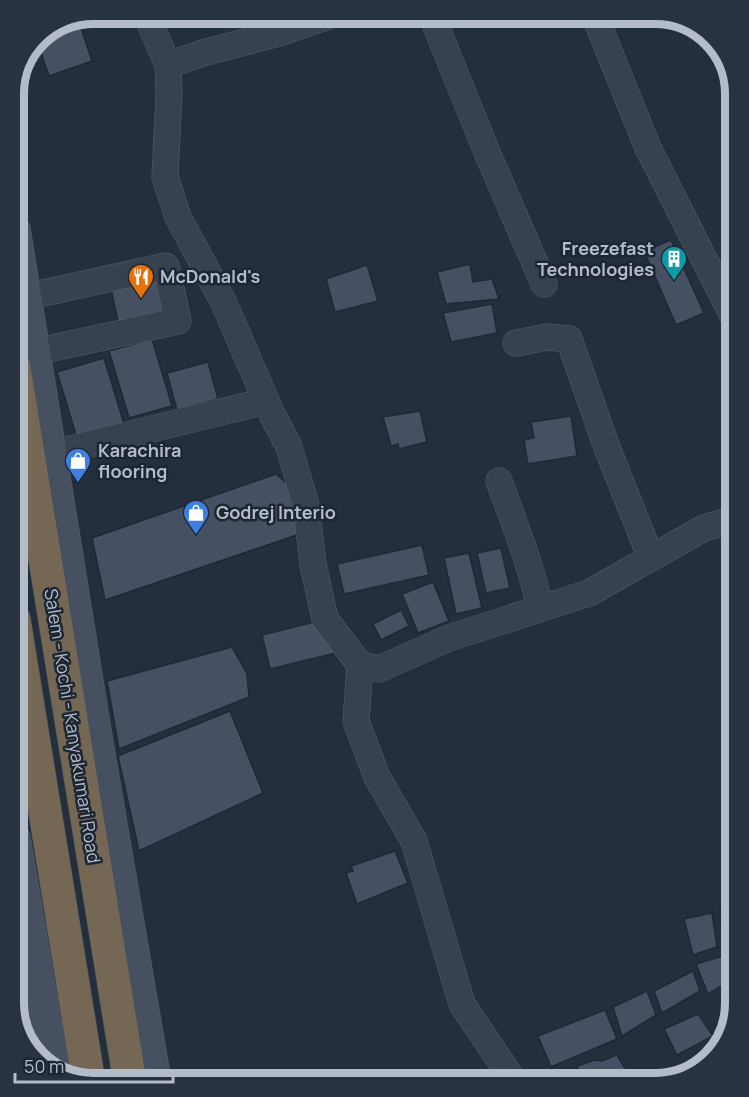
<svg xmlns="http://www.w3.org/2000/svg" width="749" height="1097" font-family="Manrope,sans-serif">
<rect width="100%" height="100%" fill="#242f3e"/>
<g fill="#455162" stroke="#1f2835" stroke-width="1.5">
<polygon points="78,19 92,61 49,76 37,41 41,34"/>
<polygon points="735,202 735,239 726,204"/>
<polygon points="671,240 704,313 676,325 644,251"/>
<polygon points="470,264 473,282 492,279 499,299 446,304 437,272"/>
<polygon points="367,265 378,301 335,312 326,279"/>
<polygon points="162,273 171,316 119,326 110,284"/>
<polygon points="492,304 497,333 451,342 443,313"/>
<polygon points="152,339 172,406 129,418 109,351"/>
<polygon points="104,358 124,424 77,438 57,372"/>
<polygon points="208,362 218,399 177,410 167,373"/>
<polygon points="420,411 427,442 399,449 398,444 391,446 383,417"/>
<polygon points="571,416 577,456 528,464 524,440 534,438 531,422"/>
<polygon points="276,474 296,491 300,534 105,600 92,538"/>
<polygon points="422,545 429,575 344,594 337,564"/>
<polygon points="501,548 510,588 486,593 477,553"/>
<polygon points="469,553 482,608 456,614 444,558"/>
<polygon points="433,582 449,621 418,633 402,594"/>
<polygon points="401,610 409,626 381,640 373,624"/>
<polygon points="314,622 336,653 270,669 262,635"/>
<polygon points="232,647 247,674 249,697 119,749 107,681"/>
<polygon points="230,711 263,793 139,851 118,756"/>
<polygon points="395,851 408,883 357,904 346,873 353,871 351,866"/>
<polygon points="735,904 735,938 724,940 720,908"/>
<polygon points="712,913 717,947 693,955 684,919"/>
<polygon points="723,956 735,978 708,994 696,964"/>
<polygon points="693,971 700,991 662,1013 654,991"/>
<polygon points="647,991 656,1015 622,1036 613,1007"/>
<polygon points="605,1010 617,1039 551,1067 538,1036"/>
<polygon points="698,1014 713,1036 677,1055 664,1029"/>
<polygon points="617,1055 627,1072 639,1071 645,1083 585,1083 577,1066 595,1060 602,1061"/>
</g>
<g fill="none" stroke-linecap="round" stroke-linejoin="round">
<defs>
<g id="street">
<polyline points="146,14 168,65 169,95 165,177 178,217 223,301 271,412 289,447 306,505 313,564 325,619 360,665 379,669 449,638 589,593 704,528 735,519"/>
<polyline points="431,14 489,157 544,284"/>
<polyline points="594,14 648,148 735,320"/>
<polyline points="168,65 203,53 279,33 334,14"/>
<polyline points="25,297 166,266 178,321 34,352"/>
<polyline points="516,343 548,337 569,339 606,445 651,558"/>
<polyline points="50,454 266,401"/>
<path d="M 499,481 C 514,523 531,564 540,608"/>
<polyline points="360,665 356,721 377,777 414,841 462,1004 515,1083"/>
<polyline points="20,1029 44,1016"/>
</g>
<g id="secondary">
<polyline points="14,231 95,733 155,1083"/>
<polyline points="14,839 53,1071"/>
</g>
<g id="highway">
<polyline points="14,368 130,1083"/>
<polyline points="14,620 89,1083"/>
</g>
</defs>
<use href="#street" stroke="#565f6c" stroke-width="27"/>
<use href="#secondary" stroke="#565f6c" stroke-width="34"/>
<use href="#highway" stroke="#434c59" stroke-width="34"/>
<use href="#street" stroke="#38414e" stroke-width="26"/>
<use href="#secondary" stroke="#465061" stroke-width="33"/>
<use href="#highway" stroke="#746855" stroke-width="33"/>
</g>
<defs>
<symbol id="building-pin" viewBox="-11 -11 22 30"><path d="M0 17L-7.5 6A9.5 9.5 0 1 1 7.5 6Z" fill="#0f9aa8" stroke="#1d2633"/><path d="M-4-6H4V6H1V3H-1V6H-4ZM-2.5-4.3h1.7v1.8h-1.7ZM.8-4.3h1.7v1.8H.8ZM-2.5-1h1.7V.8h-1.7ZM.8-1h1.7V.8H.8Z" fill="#fff"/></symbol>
<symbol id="restaurant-pin" viewBox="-11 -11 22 30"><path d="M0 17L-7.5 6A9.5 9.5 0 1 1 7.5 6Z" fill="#e8710a" stroke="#1d2633"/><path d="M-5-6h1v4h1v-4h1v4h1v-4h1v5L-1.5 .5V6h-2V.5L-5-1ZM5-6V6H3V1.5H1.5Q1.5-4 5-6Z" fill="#fff"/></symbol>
<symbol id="shop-pin" viewBox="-11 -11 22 30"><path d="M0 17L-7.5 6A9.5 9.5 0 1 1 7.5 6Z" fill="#3f7fe0" stroke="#1d2633"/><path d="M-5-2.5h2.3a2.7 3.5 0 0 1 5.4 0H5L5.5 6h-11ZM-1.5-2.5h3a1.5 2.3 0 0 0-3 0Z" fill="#fff"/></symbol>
</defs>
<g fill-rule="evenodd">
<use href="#building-pin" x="659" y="244" width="30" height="40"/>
<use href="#restaurant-pin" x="126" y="262" width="30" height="40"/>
<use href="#shop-pin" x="63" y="446" width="30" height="40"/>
<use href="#shop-pin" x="181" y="498" width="30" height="40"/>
</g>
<g text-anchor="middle" stroke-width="5" stroke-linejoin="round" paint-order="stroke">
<g font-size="18" font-weight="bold" fill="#b4bcc9" stroke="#1d2633" text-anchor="start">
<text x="654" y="255" text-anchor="end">Freezefast<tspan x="654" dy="21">Technologies</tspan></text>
<text x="160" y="283">McDonald's</text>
<text x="98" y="457">Karachira<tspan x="98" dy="21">flooring</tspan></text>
<text x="216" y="519">Godrej Interio</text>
</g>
<g font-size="18" fill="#b4bcc9" stroke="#1d2633">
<text transform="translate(72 726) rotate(81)" y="6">Salem - Kochi - Kanyakumari Road</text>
</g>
</g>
<path d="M0 0H749V1097H0ZM94 24H655A70 70 0 0 1 725 94V1003A70 70 0 0 1 655 1073H94A70 70 0 0 1 24 1003V94A70 70 0 0 1 94 24Z" fill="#29323f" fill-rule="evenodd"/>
<path fill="none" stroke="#b4bcc9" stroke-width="8" d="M94 24H655A70 70 0 0 1 725 94V1003A70 70 0 0 1 655 1073H94A70 70 0 0 1 24 1003V94A70 70 0 0 1 94 24Z"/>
<path d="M15 1073v9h158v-9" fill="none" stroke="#b4bcc9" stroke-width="3"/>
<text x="24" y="1073" font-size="18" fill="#b4bcc9" stroke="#1d2633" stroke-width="4.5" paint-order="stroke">50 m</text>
</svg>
